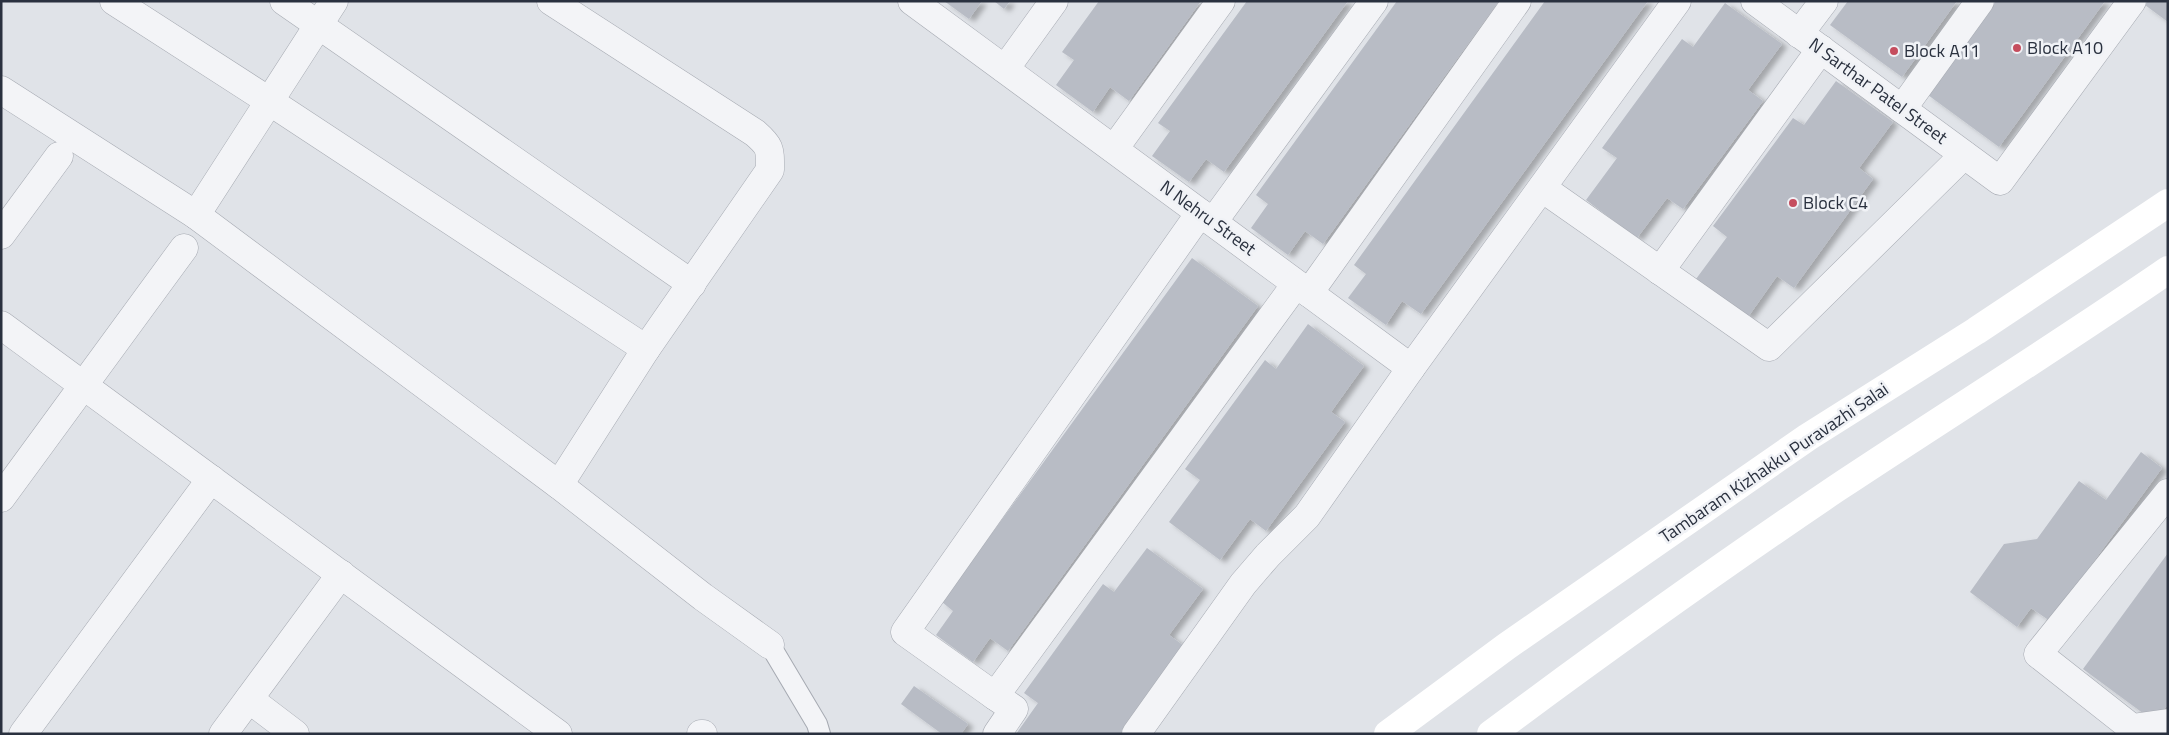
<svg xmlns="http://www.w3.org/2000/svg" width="2169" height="735" font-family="'Titillium Web',sans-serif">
<defs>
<filter id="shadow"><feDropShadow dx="5.5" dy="3" stdDeviation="2.5" flood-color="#0004"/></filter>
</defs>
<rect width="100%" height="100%" fill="#e0e3e8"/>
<g fill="#b8bcc5" filter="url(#shadow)">
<polygon points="944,1 982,1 969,19"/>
<polygon points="994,1 1010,1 1004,9"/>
<polygon points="1099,1 1201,1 1129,101 1110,87 1093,112 1056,85 1074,60 1062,52"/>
<polygon points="1247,1 1348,1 1224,172 1206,159 1189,182 1152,156 1170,131 1158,123"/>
<polygon points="1397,1 1499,1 1323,244 1305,231 1288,255 1251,228 1268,204 1256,195"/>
<polygon points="1545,1 1648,1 1421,314 1402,301 1386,325 1348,298 1366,274 1354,265"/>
<polygon points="1848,1 1957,1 1902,77 1830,25"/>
<polygon points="1996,1 2105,1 1999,147 1928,95"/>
<polygon points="2148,1 2168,1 2168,22 2145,5"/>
<polygon points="1725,3 1782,44 1748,90 1763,101 1683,209 1667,198 1637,238 1586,200 1617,158 1602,148 1682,39 1693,47"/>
<polygon points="1836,81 1893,122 1859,168 1873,179 1794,288 1777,276 1748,317 1696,279 1727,237 1713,226 1793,118 1804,125"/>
<polygon points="1192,258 1258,306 1008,651 990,638 973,662 936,635 953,611 942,602"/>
<polygon points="1308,324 1364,366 1331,412 1345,422 1266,531 1250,519 1220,560 1169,522 1200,480 1185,469 1265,360 1276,369"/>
<polygon points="2141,452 2162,468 2050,621 2031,608 2017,627 1970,592 2004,544 2037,539 2079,481 2106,500"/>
<polygon points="1147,548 1203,589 1169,635 1184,646 1120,734 1016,734 1038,703 1024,693 1103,584 1114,592"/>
<polygon points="2168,553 2168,704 2155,722 2083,669"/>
<polygon points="914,686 968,724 961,734 942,734 901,704"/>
</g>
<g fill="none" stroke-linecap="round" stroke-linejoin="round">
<defs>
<polyline id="lane" points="770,645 817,724 820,734"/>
<g id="street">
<polyline points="114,1 269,101 646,349"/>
<polyline points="284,1 692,284"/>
<polyline points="912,1 1411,368"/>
<polyline points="1755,1 2000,181 2132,1"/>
<polyline points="1799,34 1824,1"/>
<polyline points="1005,69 1054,1"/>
<path d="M 1,90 L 196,215 L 559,485 L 646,349 L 770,170 C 770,149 771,147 755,133 L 551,1"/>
<polyline points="1902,109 1980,1"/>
<polyline points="1114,149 1221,1"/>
<polyline points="1542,188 1769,347 1964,155"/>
<polyline points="1200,213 905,632 995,696 1296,284"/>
<polyline points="196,215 334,1"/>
<polyline points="1213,222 1374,1"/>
<polyline points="1,235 59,156"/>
<polyline points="1660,271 1821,49"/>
<polyline points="1309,293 1517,1"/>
<polyline points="1,325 558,734"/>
<polyline points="559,485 703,597 770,645"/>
<polyline points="2168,493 2038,654 2132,728 2168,723"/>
<polyline points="1,498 184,248"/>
<polyline points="995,696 1014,709 997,734"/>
<polyline points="249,699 295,734"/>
<polyline points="23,734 211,479"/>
<polyline points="223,734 341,574"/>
<polyline points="701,734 703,734"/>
<polyline points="1136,734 1243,584 1268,555 1307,516 1411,368 1677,1"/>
</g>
</defs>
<use href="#lane" stroke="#a6aab2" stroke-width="22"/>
<use href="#street" stroke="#a6aab2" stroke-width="29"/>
<use href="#lane" stroke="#f3f4f7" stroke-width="20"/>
<use href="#street" stroke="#f3f4f7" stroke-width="28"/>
<g stroke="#fff" stroke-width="28">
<polyline points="1388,734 1507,646 1808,437 1976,331 2168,203"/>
<path d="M 1491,734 C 1604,650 1720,567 1837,488 C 1947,415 2059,345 2168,270"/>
</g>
</g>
<g fill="#c54d5e" stroke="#f0f2f6" stroke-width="2">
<circle cx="2017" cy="48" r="5"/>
<circle cx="1894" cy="51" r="5"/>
<circle cx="1793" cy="203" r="5"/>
</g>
<g text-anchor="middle" stroke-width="5" stroke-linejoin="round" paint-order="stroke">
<g font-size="18" fill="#2a313f" stroke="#f0f2f6" text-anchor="start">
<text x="2027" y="54">Block A10</text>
<text x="1904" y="57">Block A11</text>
<text x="1803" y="209">Block C4</text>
</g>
<g font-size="18" fill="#2a313f" stroke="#f0f2f6">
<text transform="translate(1878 91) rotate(36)" y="6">N Sarthar Patel Street</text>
<text transform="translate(1208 218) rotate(36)" y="6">N Nehru Street</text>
<text transform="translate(1774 463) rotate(-34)" y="6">Tambaram Kizhakku Puravazhi Salai</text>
</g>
</g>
<rect width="2169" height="735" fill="none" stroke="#2a313f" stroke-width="5"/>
</svg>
